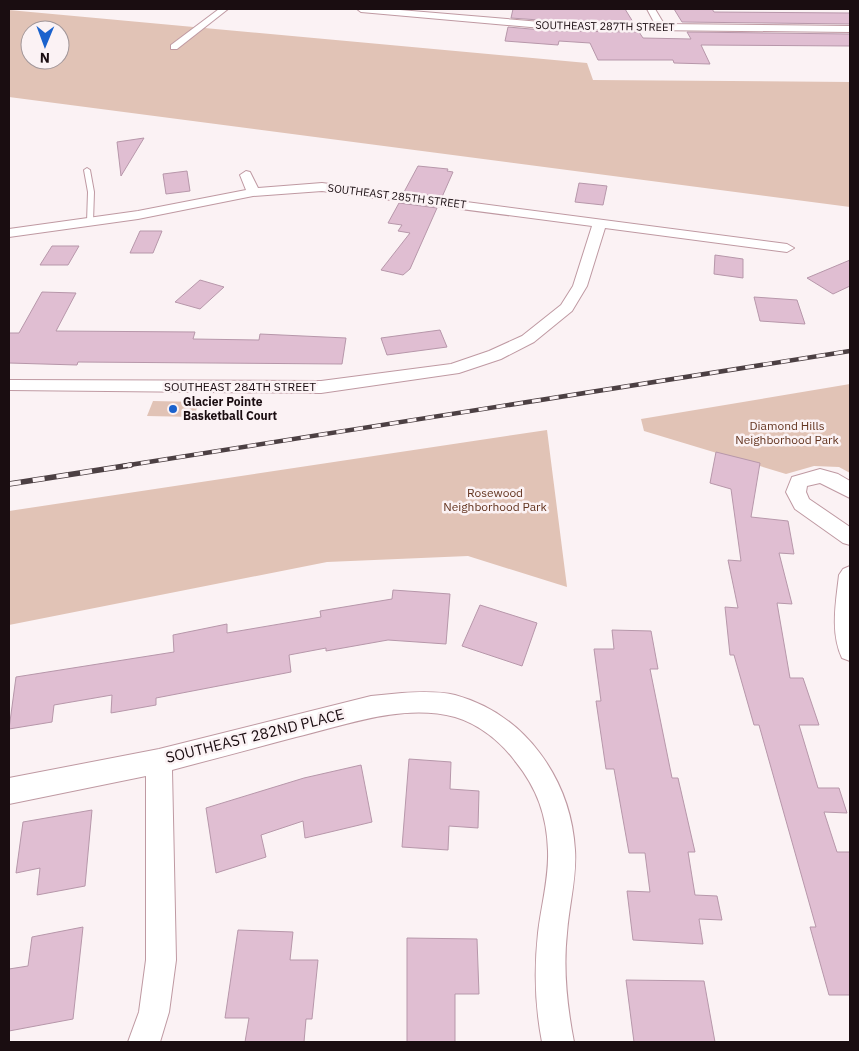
<svg xmlns="http://www.w3.org/2000/svg" width="859" height="1051" font-family="'IBM Plex Sans',sans-serif">
<rect width="100%" height="100%" fill="#fbf2f4"/>
<g fill="#e1c3b6" fill-rule="evenodd">
<path d="M 9,10 L 587,63 L 593,80 L 850,82 L 850,207 L 9,97 ZM 30,30 L 60,30 L 60,60 L 30,60 Z"/>
<polygon points="850,384 850,473 839,467 814,466 786,474 644,431 641,419"/>
<polygon points="153,401 199,402 194,417 147,416"/>
<polygon points="547,430 567,587 468,556 327,562 9,625 9,511"/>
</g>
<g fill="#e0bed2" stroke="#b797aa">
<polygon points="513,9 625,9 633,22 553,21 511,18"/>
<polygon points="674,9 712,9 714,12 850,13 850,24 682,22"/>
<polygon points="508,27 553,31 639,32 643,38 691,39 687,32 850,34 850,46 701,45 710,64 674,63 673,60 598,60 590,43 559,41 558,45 505,41"/>
<polygon points="144,138 121,176 117,142"/>
<polygon points="418,166 448,169 447,171 453,172 442,197 404,192"/>
<polygon points="187,171 190,191 166,194 163,174"/>
<polygon points="579,183 607,186 603,205 575,202"/>
<polygon points="399,203 437,208 410,269 403,275 381,270 410,233 398,231 402,225 388,223"/>
<polygon points="140,231 162,231 153,253 130,253"/>
<polygon points="52,246 79,246 68,265 40,265"/>
<polygon points="715,255 743,259 743,278 714,274"/>
<polygon points="850,260 850,286 833,294 807,278"/>
<polygon points="200,280 224,287 200,309 175,302"/>
<polygon points="42,292 76,293 56,331 195,332 193,339 259,340 260,334 346,338 342,364 78,362 77,365 9,363 9,333 19,333"/>
<polygon points="754,297 797,300 805,324 760,321"/>
<polygon points="440,330 447,347 387,355 381,338"/>
<polygon points="716,452 760,463 751,517 788,521 794,554 779,553 792,604 777,603 790,678 803,678 819,725 799,725 818,788 839,788 847,813 824,812 837,852 850,852 850,995 829,995 810,927 816,927 759,725 754,725 734,655 730,655 725,607 738,608 728,560 741,561 731,489 710,483"/>
<polygon points="393,590 450,594 446,644 388,640 326,651 326,648 289,655 291,672 156,698 156,705 111,713 112,695 54,705 52,722 9,729 16,677 174,652 173,635 227,624 227,633 321,617 320,611 392,599"/>
<polygon points="480,605 537,623 522,666 462,646"/>
<polygon points="612,630 651,631 658,669 650,669 672,778 678,778 695,852 688,852 695,895 717,896 722,920 699,919 703,944 633,940 627,891 650,892 645,853 629,853 614,769 606,769 596,701 601,701 594,649 614,649"/>
<polygon points="409,759 451,762 450,789 479,791 478,828 449,826 448,850 402,847"/>
<polygon points="361,765 372,822 305,838 303,821 261,835 266,857 216,873 206,808 304,778"/>
<polygon points="92,810 85,886 37,895 40,868 16,873 23,822"/>
<polygon points="83,927 73,1019 9,1031 9,969 28,966 32,937"/>
<polygon points="238,930 293,932 290,960 318,960 312,1019 306,1019 304,1042 245,1042 249,1018 225,1018"/>
<polygon points="407,938 477,939 479,994 455,994 455,1042 407,1042"/>
<polygon points="626,980 704,981 715,1042 634,1042"/>
</g>
<g fill="none" stroke-linecap="round" stroke-linejoin="round">
<defs>
<polygon id="service" points="87,168 90,170 94,192 93,222 90,224 87,222 88,192 84,170"/>
<g id="minor">
<polygon points="219,9 228,9 177,49 171,49 171,45"/>
<polygon points="357,9 388,9 553,23 655,24 647,9 655,9 664,24 850,26 850,32 553,29 361,12"/>
<polygon points="246,171 250,172 258,188 322,183 787,244 794,248 787,252 605,228 587,286 572,311 534,342 501,359 459,373 321,393 9,390 9,380 321,381 451,364 489,351 522,336 561,305 573,286 592,226 322,191 253,196 138,219 9,237 9,229 138,211 246,190 240,175"/>
<polygon points="820,469 838,474 850,481 850,498 820,483 807,486 806,492 809,499 850,527 850,545 843,543 795,509 786,492 792,477"/>
<path d="M 850,566 L 850,661 L 842,658 C 830,632 836,602 839,575 L 843,569 Z"/>
<path d="M 402,693 C 419,692 438,691 455,695 C 525,714 571,779 575,850 C 577,877 569,905 567,933 C 563,970 567,1006 574,1042 L 542,1042 C 535,1006 534,970 538,933 C 541,906 549,879 548,851 C 547,816 537,788 515,761 C 501,742 479,724 455,717 C 403,703 346,725 296,737 C 255,748 213,759 172,770 L 176,960 L 169,1012 L 160,1042 L 128,1042 L 139,1012 L 146,960 L 146,776 L 9,804 L 9,778 L 159,749 L 371,696 Z"/>
</g>
</defs>
<use href="#service" stroke="#bf99a2" stroke-width="2"/>
<use href="#minor" stroke="#bf99a2" stroke-width="2"/>
<use href="#service" fill="#fff" fill-rule="evenodd"/>
<use href="#minor" fill="#fff" fill-rule="evenodd"/>
<defs>
<polyline id="rail-far1" points="123,466 850,351"/>
<polyline id="rail" points="9,484 131,465"/>
</defs>
<use href="#rail-far1" stroke="#4c4043" stroke-width="4.5"/>
<use href="#rail" stroke="#4c4043" stroke-width="5.5"/>
<use href="#rail-far1" stroke="#fbf2f4" stroke-width="3" stroke-dasharray="9" stroke-linecap="butt"/>
<use href="#rail" stroke="#fbf2f4" stroke-width="4" stroke-dasharray="12" stroke-linecap="butt"/>
</g>
<circle fill="#1a62cd" stroke="#fbf2f4" stroke-width="2" cx="173" cy="409" r="5"/>
<g text-anchor="middle" stroke-width="5" stroke-linejoin="round" paint-order="stroke">
<g font-size="11" fill="#1a0d11" stroke="#fbf2f4">
<text transform="translate(605 26) rotate(1)" y="4">SOUTHEAST 287TH STREET</text>
<text transform="translate(397 196) rotate(7)" y="4">SOUTHEAST 285TH STREET</text>
</g>
<g font-size="12" fill="#1a0d11" stroke="#fbf2f4">
<text x="240" y="391">SOUTHEAST 284TH STREET</text>
</g>
<g font-size="12" font-weight="bold" fill="#1a0d11" stroke="#fbf2f4" text-anchor="start">
<text x="183" y="406">Glacier Pointe<tspan x="183" dy="14">Basketball Court</tspan></text>
</g>
<g font-size="12" fill="#63341f" stroke="#fbf2f4">
<text x="787" y="430">Diamond Hills<tspan x="787" dy="14">Neighborhood Park</tspan></text>
<text x="495" y="497">Rosewood<tspan x="495" dy="14">Neighborhood Park</tspan></text>
</g>
<g font-size="15" fill="#1a0d11" stroke="#fbf2f4">
<text transform="translate(255 736) rotate(-14)" y="5">SOUTHEAST 282ND PLACE</text>
</g>
</g>
<rect width="859" height="1051" fill="none" stroke="#1a0d11" stroke-width="20"/>
<g transform="translate(45 45) rotate(181)"><circle r="24" fill="#fbf2f4" stroke="#a19699"/>
<path d="M0-4L9 19L0 12L-9 19Z" fill="#1a62cd"/>
<text y="-8" font-size="14" font-weight="bold" text-anchor="middle" fill="#1a0d11">N</text>
</g>
</svg>
